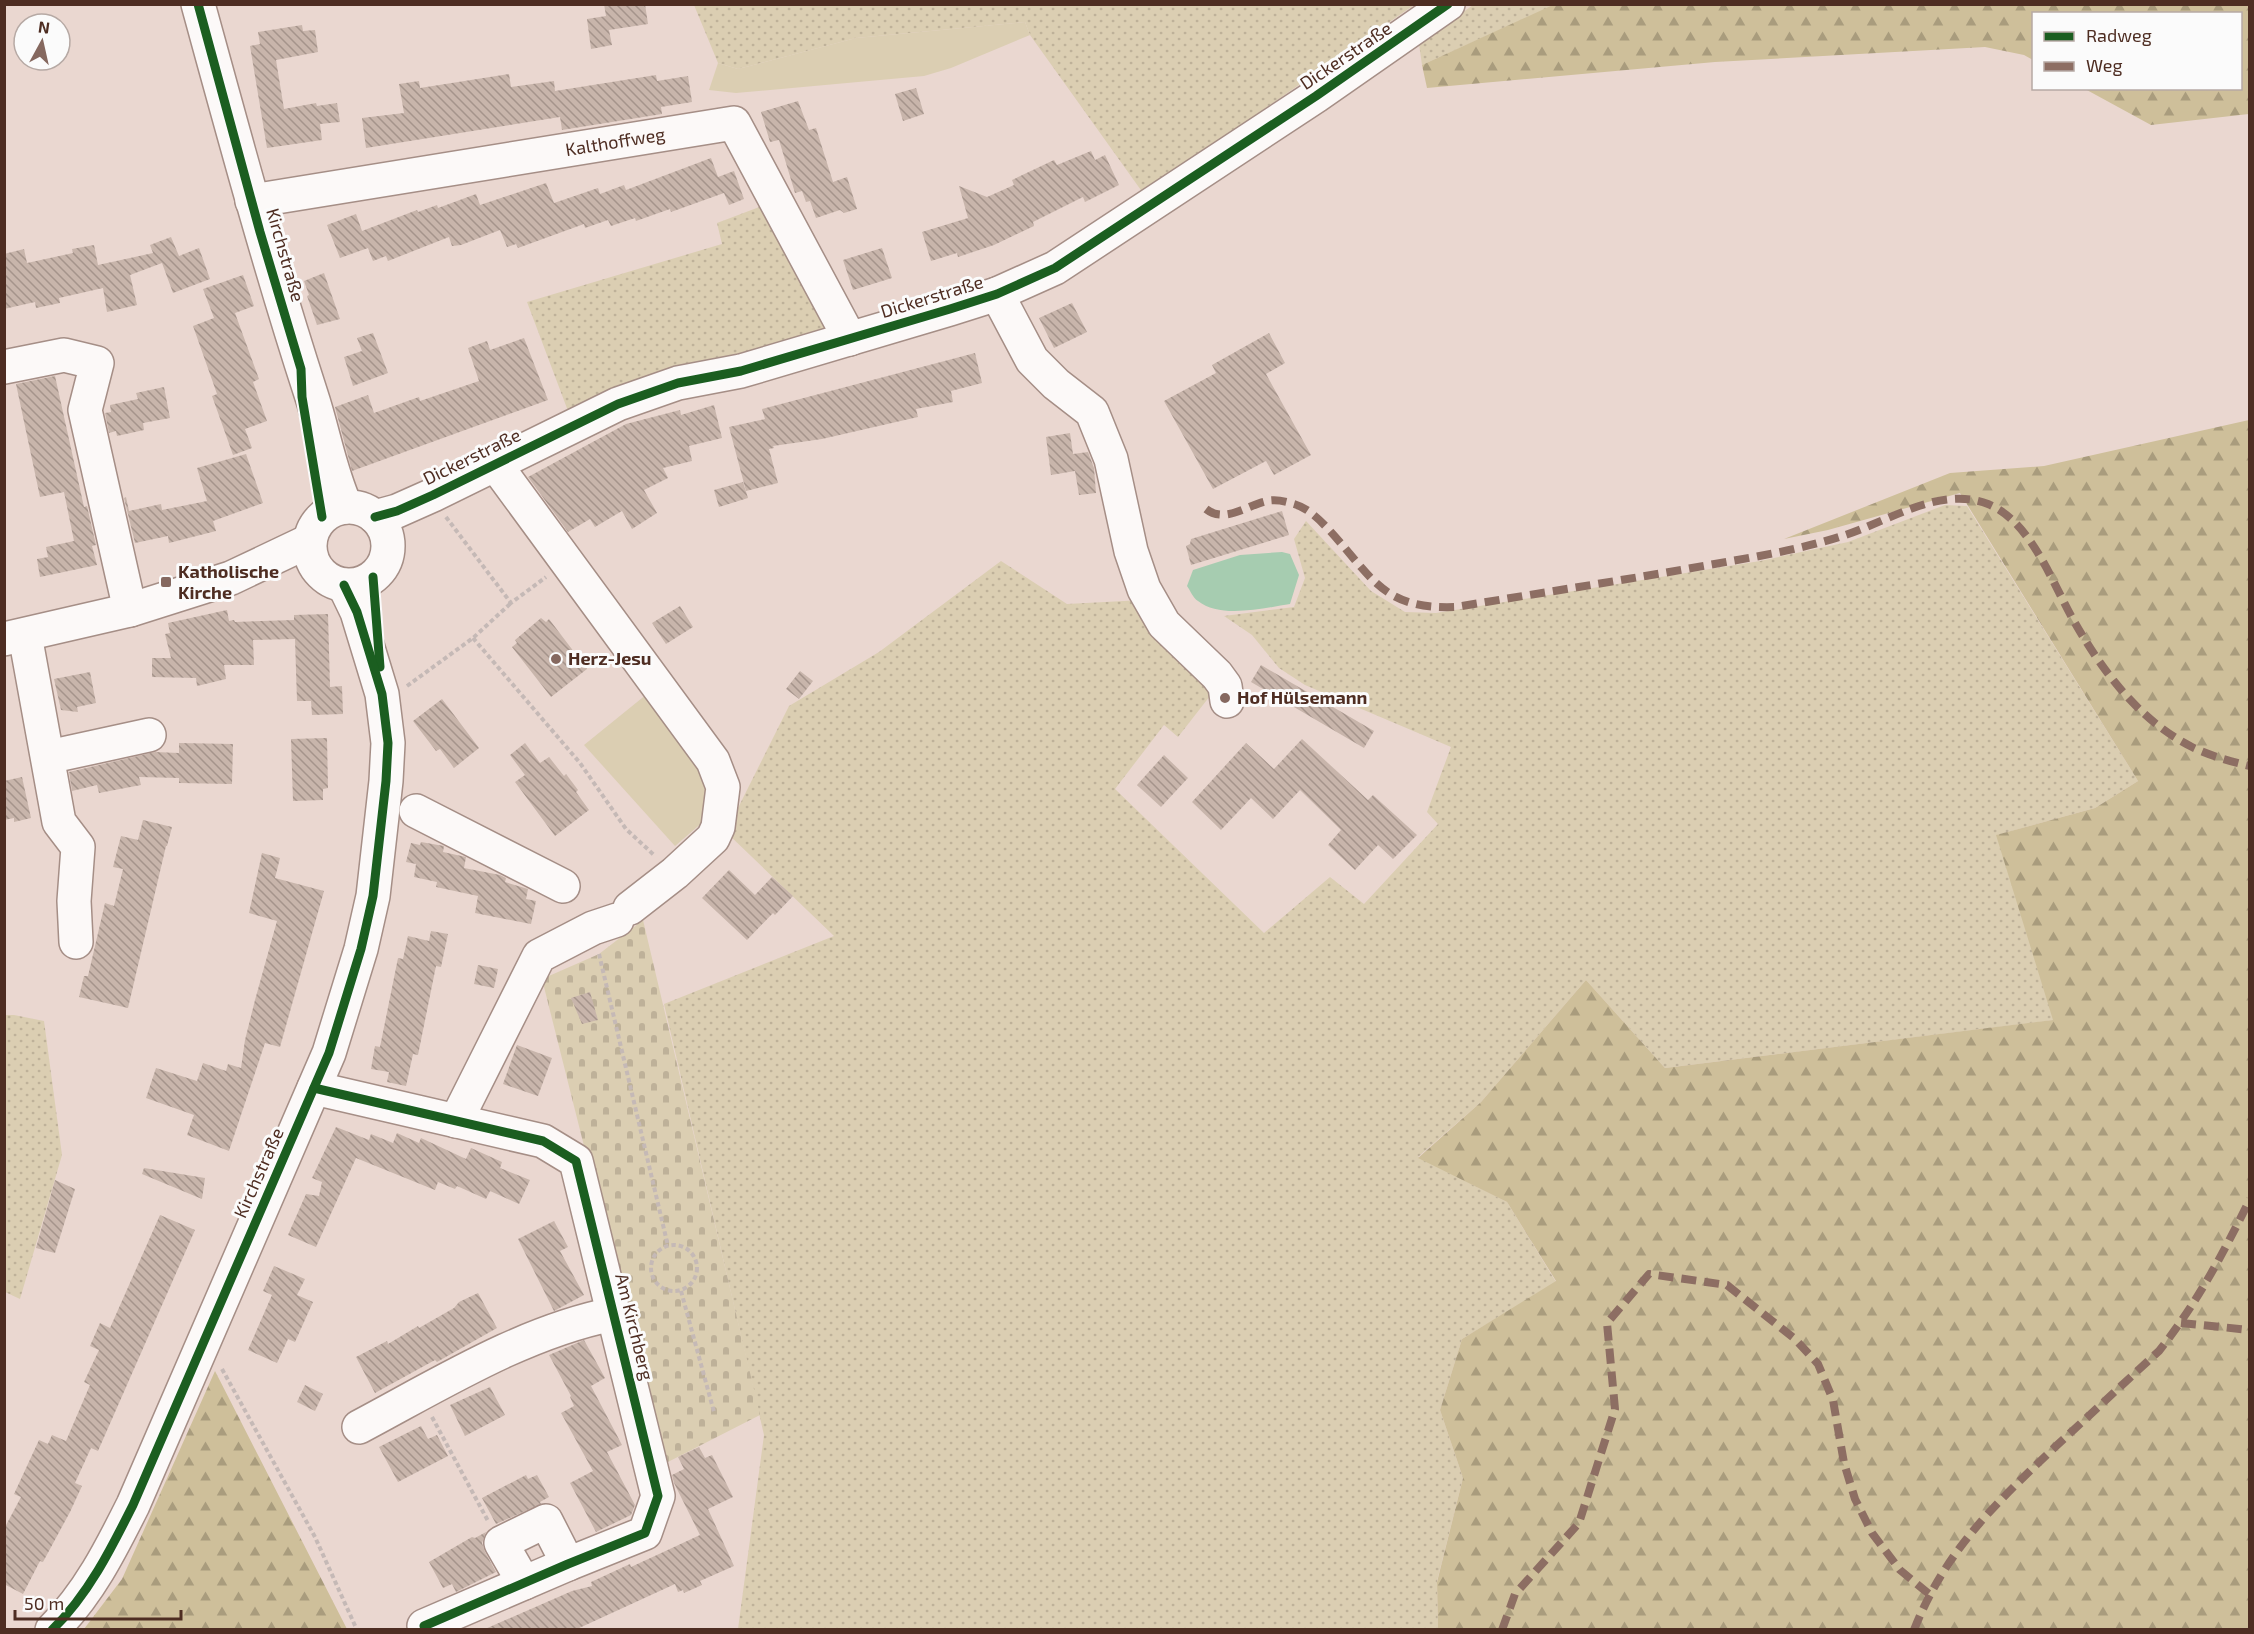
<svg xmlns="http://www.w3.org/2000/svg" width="2254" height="1634" font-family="'Exo 2',sans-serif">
<defs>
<pattern id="grass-dots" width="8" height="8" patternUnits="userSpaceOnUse" patternTransform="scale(1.5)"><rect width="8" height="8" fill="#dbceb2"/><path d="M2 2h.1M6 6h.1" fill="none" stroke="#beb199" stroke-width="1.8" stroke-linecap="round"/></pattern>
<pattern id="forest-firs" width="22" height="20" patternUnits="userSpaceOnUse" patternTransform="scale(1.5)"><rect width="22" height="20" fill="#cebf9a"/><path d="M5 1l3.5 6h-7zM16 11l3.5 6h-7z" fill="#a99c7d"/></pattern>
<pattern id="cemetery-stones" width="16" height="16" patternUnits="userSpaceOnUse" patternTransform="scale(1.5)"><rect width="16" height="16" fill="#dbceb2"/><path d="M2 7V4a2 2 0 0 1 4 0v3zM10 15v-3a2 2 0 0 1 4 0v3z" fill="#beb199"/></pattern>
<pattern id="building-back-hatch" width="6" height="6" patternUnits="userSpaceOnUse" patternTransform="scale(1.5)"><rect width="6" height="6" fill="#c8b5ab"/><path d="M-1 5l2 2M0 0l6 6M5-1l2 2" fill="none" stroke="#a5948b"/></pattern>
</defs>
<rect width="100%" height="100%" fill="#ead7d0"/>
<g fill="url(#grass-dots)">
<polygon points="694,5 1414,5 1143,193 1030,35 1025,22 856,38 738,69 718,63"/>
<polygon points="1473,5 1555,5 1422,65 1419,44"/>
<polygon points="770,203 830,334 615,388 568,411 527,302 722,244 717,223"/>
<polygon points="1945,505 1967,506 2138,781 2095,808 1997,835 2054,1020 1665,1068 1586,980 1481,1102 1418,1157 1507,1202 1556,1282 1462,1339 1440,1410 1463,1478 1437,1581 1438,1629 738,1629 764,1435 664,1004 834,936 726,832 789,706 879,652 1001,561 1067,604 1143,600 1217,687 1178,737 1164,725 1115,789 1264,933 1330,877 1364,904 1438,824 1427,812 1451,747 1305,685 1279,668 1252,635 1224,616 1294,607 1305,578 1294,539 1306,521 1371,591 1405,612 1436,613 1760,561 1848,542"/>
<polygon points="4,1015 14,1015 44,1021 62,1155 20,1299 5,1292"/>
</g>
<g fill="url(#forest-firs)">
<polygon points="1555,4 2249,5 2249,114 2151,125 2085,89 2240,88 2240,14 2034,14 2033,60 2024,55 1985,47 1715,62 1427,88 1422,65"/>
<polygon points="2249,420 2249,1629 1438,1629 1437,1582 1463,1478 1440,1410 1462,1339 1556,1281 1507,1202 1418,1158 1481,1102 1586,980 1665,1068 2053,1020 1996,835 2095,808 2138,781 1960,493 1828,530 1784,539 1950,473 2044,466"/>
<polygon points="215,1371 347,1629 84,1629 122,1579"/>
</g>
<polygon fill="url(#cemetery-stones)" points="643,920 760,1415 664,1464 542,979 599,954"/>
<g fill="#dbceb2">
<polygon points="1025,22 1030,35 951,68 924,76 736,93 709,90 718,63 738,69 856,38"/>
<polygon points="647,694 707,764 711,815 675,846 584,745"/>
</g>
<path fill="#a6ccb0" d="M 1282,552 L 1290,554 L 1299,575 L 1290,604 C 1264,608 1220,619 1198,601 C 1193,598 1190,590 1187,586 L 1193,570 L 1240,555 Z"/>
<g fill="url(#building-back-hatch)">
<polygon points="604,4 645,4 648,24 609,30 612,45 591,49 587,19 606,16"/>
<polygon points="302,25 303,31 315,30 318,52 276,60 284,109 316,103 317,106 337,103 340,122 320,124 322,140 267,148 250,46 260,44 258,32"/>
<polygon points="509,74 511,87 554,81 555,91 656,75 657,81 688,76 692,102 661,107 662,114 562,130 560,117 366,148 362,118 404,113 399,84 419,81 420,88"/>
<polygon points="916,88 924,114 903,121 895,94"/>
<polygon points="798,101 809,130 816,128 833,182 847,177 857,209 844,213 840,210 816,218 810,201 806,202 802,191 795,193 779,140 770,142 761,112"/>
<polygon points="1091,151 1095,160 1105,155 1119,185 1085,202 1083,197 1033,222 1034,226 994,245 958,257 957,253 931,261 922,232 968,218 959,186 987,197 1014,185 1012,180 1054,160 1057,165"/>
<polygon points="711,158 718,177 734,171 744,199 729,205 724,193 671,212 670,209 636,221 635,218 611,226 608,220 585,228 584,224 518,248 516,244 507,247 500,230 461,245 452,246 449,237 388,261 386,256 373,261 368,248 340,258 327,225 356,214 362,231 417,210 418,212 437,205 438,208 476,194 480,205 546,183 554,203 598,188 600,194 624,185 626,190"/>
<polygon points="171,237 179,256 199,248 210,279 173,293 162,263 130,275 137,305 107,312 103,288 59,298 60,303 36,308 35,302 4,309 4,254 24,249 27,263 73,253 72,249 94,245 98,265 153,253 150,245"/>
<polygon points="882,248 892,278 853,290 843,260"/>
<polygon points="324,273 340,319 317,325 307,296 309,295 304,281"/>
<polygon points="243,275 254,306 235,313 259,379 253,382 267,421 245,429 252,448 233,455 212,396 217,394 193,326 214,318 203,289"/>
<polygon points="1072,303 1087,332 1054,348 1039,318"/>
<polygon points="373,333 388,373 353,386 344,357 362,351 357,338"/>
<polygon points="1269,333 1285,363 1266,374 1311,455 1274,475 1266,461 1213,489 1164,401 1216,373 1212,365"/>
<polygon points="524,338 548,400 352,471 335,407 368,395 374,413 419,397 420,401 479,381 468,348 487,341 490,350"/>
<polygon points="975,353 982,383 951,391 953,402 916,409 918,417 822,439 773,446 774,448 769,449 778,483 746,491 729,427 765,419 762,409"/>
<polygon points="55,376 84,507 87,506 96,545 92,546 97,565 40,577 37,559 48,557 46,547 74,541 64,492 40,497 16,384"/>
<polygon points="164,387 170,418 143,423 144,430 117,436 116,431 109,433 105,413 111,412 110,405 138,399 136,393"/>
<polygon points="714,405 722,438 689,446 692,461 663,468 668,478 644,490 657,513 632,529 622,511 595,527 590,519 568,532 528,477 626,424 680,410 681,415"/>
<polygon points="1070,433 1073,454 1088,452 1094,468 1096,493 1079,495 1075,471 1051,475 1046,437"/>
<polygon points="246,454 263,503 213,521 216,531 169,543 168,536 135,543 124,498 126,497 129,511 161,504 162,510 207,501 197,468"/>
<polygon points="743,482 748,498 719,507 714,490"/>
<polygon points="1282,511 1289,535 1191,565 1186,546 1190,544 1191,539"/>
<polygon points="680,606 693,627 666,644 652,623"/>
<polygon points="227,610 229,621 234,620 235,622 294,620 294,615 328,614 330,687 342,686 343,714 312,715 311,701 297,701 295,639 253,640 254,665 224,665 226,679 197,686 196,678 152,677 152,658 171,658 165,634 170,633 168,623"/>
<polygon points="541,618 546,622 549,619 587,669 551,697 512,647 517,643 515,640"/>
<polygon points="1261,665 1374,731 1364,748 1251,682"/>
<polygon points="800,671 813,681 799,699 786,689"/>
<polygon points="90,672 96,703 77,707 78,712 61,710 54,679"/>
<polygon points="442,699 479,748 454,768 440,749 436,751 413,721"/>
<polygon points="327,738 328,788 323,789 323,800 293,801 291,739"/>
<polygon points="1302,739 1368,800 1373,795 1417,835 1393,859 1378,845 1355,870 1328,845 1341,830 1300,790 1273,819 1251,798 1221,830 1192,802 1246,743 1274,769"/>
<polygon points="179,743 233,744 232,784 179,783 179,778 139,777 141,785 99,793 97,785 72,791 69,772 155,752 179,753"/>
<polygon points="525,743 540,763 549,757 564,776 566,774 578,790 576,792 589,810 555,836 515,782 525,775 510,755"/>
<polygon points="1164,755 1188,778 1161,807 1137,785"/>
<polygon points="22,777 31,818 14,822 14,818 4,820 4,781"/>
<polygon points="143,820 172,827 167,846 166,846 128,1008 79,997 84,976 88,976 105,903 114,906 123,869 113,867 121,836 138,840"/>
<polygon points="421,842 444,846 443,852 466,857 464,868 500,875 506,878 505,882 528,889 526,899 536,901 531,924 475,913 478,896 436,887 437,882 414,877 416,864 406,862 411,843 420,845"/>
<polygon points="262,853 280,858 275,878 324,891 280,1047 265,1043 229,1151 187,1135 194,1115 146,1098 156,1068 197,1081 203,1063 226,1071 228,1064 241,1068 245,1040 255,1000 277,921 249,913"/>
<polygon points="729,870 755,895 772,877 793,896 775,915 773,913 747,940 702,898"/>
<polygon points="431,931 448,934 441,967 436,966 418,1055 413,1054 406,1086 387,1082 389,1072 371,1069 375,1046 380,1047 398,958 403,959 408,936 429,941"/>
<polygon points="478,965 498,969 494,988 474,984"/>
<polygon points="590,992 598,1020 582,1024 571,998"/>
<polygon points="517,1045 552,1058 538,1096 503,1084"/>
<polygon points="336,1127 369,1140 371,1134 393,1143 397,1133 419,1143 421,1138 466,1159 471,1148 502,1162 500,1168 530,1180 519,1204 490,1191 486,1199 457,1186 455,1189 438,1182 435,1190 356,1158 316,1247 288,1235 306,1194 319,1196 322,1182 312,1178"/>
<polygon points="144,1168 205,1178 202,1199 142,1174"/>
<polygon points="55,1180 75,1189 55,1253 36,1248"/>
<polygon points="160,1215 195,1230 98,1451 91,1448 75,1483 82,1486 70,1512 43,1562 40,1561 23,1594 4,1584 4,1529 21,1497 14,1494 39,1440 48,1444 52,1435 66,1441 90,1385 84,1382 99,1350 90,1346 100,1323 110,1328"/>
<polygon points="554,1221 568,1247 560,1251 584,1295 554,1311 518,1239"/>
<polygon points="274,1266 305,1279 297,1295 313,1302 295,1342 288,1339 277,1363 248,1350 272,1295 263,1291"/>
<polygon points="478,1293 497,1328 437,1362 435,1360 375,1393 356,1357 387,1341 388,1344 418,1326 419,1328 454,1308 459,1302"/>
<polygon points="584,1340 605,1378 591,1386 622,1445 607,1452 635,1505 631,1515 596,1532 570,1483 593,1471 561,1413 574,1406 570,1397 571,1396 549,1355"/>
<polygon points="305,1385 323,1394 315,1411 297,1402"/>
<polygon points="490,1387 505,1415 465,1436 450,1405"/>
<polygon points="421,1426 428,1439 437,1435 448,1456 398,1482 379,1447"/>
<polygon points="699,1447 705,1458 712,1455 733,1497 708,1509 734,1566 700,1581 702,1585 684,1593 683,1590 678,1592 675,1584 577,1629 485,1629 572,1591 592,1586 591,1582 630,1564 631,1567 700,1535 674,1483 672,1475 684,1469 678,1457"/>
<polygon points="526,1475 528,1479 537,1475 549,1497 540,1502 541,1504 496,1524 482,1498"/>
<polygon points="486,1532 482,1543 485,1552 496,1572 456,1592 452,1584 443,1588 429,1562 472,1537 475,1538"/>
</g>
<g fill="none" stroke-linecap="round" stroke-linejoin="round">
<defs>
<g id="minor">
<path d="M 198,4 C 234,135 269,265 311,394 C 324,433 329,469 346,507"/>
<path id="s1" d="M 252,201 L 734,123 L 850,339"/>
<polyline points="997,294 1032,360 1056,384 1092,412 1111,459 1131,551 1144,589 1164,624 1217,675 1225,686 1227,701"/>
<polyline points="4,367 64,355 97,363 85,410 130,610"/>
<polyline points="495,464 713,761 723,787 718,827 713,838 675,873 630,908"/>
<circle cx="349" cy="546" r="39"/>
<polyline points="375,517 397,511 433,495 618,404 678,383 741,371 950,309 997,294 1055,268 1316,96 1448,4"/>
<polyline points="25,635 59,822 78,847 74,901 76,942"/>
<polyline points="4,639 130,610 231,578 309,541"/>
<polyline points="48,757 149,735"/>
<polyline points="416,811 563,886"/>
<polyline points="314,1088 543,1141 576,1161 658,1496 645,1533 568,1564 424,1626"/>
<polyline points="456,1121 539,956 593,928 617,920"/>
<path d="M 359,1427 C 440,1384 523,1332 613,1314"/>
<polyline points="524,1583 501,1543 546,1521 568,1564"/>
<path d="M 52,1630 C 88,1595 111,1549 133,1505 L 329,1053 L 361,949 L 373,896 L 386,781 L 388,743 L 382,694 L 357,612 L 344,585"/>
</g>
</defs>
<use href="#minor" stroke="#a58e86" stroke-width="36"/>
<g stroke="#c5b9b6" stroke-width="4" stroke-dasharray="4.5 3" stroke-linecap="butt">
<polyline points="446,517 511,603 546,577"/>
<polyline points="473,638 580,763 626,829 654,855"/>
<polyline points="407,686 473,638 511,603"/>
<polyline points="599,954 668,1246"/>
<circle cx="674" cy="1268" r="23"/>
<polyline points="681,1291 714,1412"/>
<polyline points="222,1369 315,1537 357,1630"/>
<polyline points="432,1417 488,1521"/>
</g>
<use href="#minor" stroke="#fcf9f8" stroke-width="33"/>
<g stroke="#8d6e63" stroke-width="8" stroke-dasharray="15 8" stroke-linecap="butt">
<path d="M 1206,509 C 1225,524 1247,505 1267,501 C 1275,499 1285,501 1294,504 C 1308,508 1320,520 1330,531 C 1373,578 1383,610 1456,607 C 1540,593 1625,580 1709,565 C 1754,557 1799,550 1842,536 C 1888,522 1940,485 1988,504 C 2032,522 2053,585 2075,623 C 2103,672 2140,721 2192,747 C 2210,756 2230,761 2250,766"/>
<polyline points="2181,1323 2250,1330"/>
<polyline points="1502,1630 1515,1594 1579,1523 1615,1409 1607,1323 1649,1274 1727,1285 1795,1339 1818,1364 1833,1400 1844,1463 1855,1499 1872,1533 1900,1570 1929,1594"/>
<path d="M 1914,1630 C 1945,1551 1995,1504 2055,1447 C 2090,1415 2124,1383 2159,1351 C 2197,1303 2223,1254 2250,1199"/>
</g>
<defs>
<g id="cycleway">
<polyline points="198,4 260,232 301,369 302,397 322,517"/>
<polyline points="375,517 397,511 433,495 618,404 678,383 741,371 950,309 997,294 1055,268 1316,96 1448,4"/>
<polyline points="373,577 380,667"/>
<polyline points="314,1088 543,1141 576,1161 658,1496 645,1533 568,1564 424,1626"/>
<path d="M 52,1630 C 88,1595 111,1549 133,1505 L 329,1053 L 361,949 L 373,896 L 386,781 L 388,743 L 382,694 L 357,612 L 344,585"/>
</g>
</defs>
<use href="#cycleway" stroke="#fbfbfb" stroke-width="13"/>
<use href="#cycleway" stroke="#1b5e20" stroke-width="9"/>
</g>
<g fill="#85685f" stroke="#fbfbfb" stroke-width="2">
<rect x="160" y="576" width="12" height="12" rx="3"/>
<circle cx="556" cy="659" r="6"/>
<circle cx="1225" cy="698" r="6"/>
</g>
<g text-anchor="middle" stroke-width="6" stroke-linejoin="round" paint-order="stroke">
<g font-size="18" fill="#4e2d22" stroke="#fbfbfb">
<text transform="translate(1346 56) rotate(-34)" y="6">Dickerstraße</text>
<text dy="6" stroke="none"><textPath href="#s1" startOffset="368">Kalthoffweg</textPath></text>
<text transform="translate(285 255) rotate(74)" y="6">Kirchstraße</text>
<text transform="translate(932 297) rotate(-17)" y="6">Dickerstraße</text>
<text transform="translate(472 457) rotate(-26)" y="6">Dickerstraße</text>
<text transform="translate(259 1173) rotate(-66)" y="6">Kirchstraße</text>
<text transform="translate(634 1327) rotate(76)" y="6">Am Kirchberg</text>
</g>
<g font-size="18" font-weight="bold" fill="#4e2d22" stroke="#fbfbfb" text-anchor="start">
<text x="178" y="578">Katholische<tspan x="178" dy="21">Kirche</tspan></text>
<text x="568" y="665">Herz-Jesu</text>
<text x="1237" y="704">Hof Hülsemann</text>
</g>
</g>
<rect width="2254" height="1634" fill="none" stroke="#4e2d22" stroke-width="12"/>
<rect x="2032" y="12" width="210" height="78" fill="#fbfbfb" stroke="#b6a9a4" stroke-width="1.5"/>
<rect x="2044" y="32" width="30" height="9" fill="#1b5e20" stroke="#b6a9a4" stroke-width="1.5"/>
<text x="2086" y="42" font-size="18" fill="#4e2d22">Radweg</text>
<rect x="2044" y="62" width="30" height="9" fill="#8d6e63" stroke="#b6a9a4" stroke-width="1.5"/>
<text x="2086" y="72" font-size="18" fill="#4e2d22">Weg</text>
<g transform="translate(42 42) rotate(8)"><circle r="28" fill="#fbfbfb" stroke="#b6a9a4" stroke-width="1.5"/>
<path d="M0-4.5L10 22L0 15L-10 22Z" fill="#85685f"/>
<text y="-9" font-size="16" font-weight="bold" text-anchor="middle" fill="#4e2d22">N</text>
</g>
<path d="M15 1610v9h166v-9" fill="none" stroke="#4e2d22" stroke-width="3"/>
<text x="24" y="1610" font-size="18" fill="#4e2d22" stroke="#fbfbfb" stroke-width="4.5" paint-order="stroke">50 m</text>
</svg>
